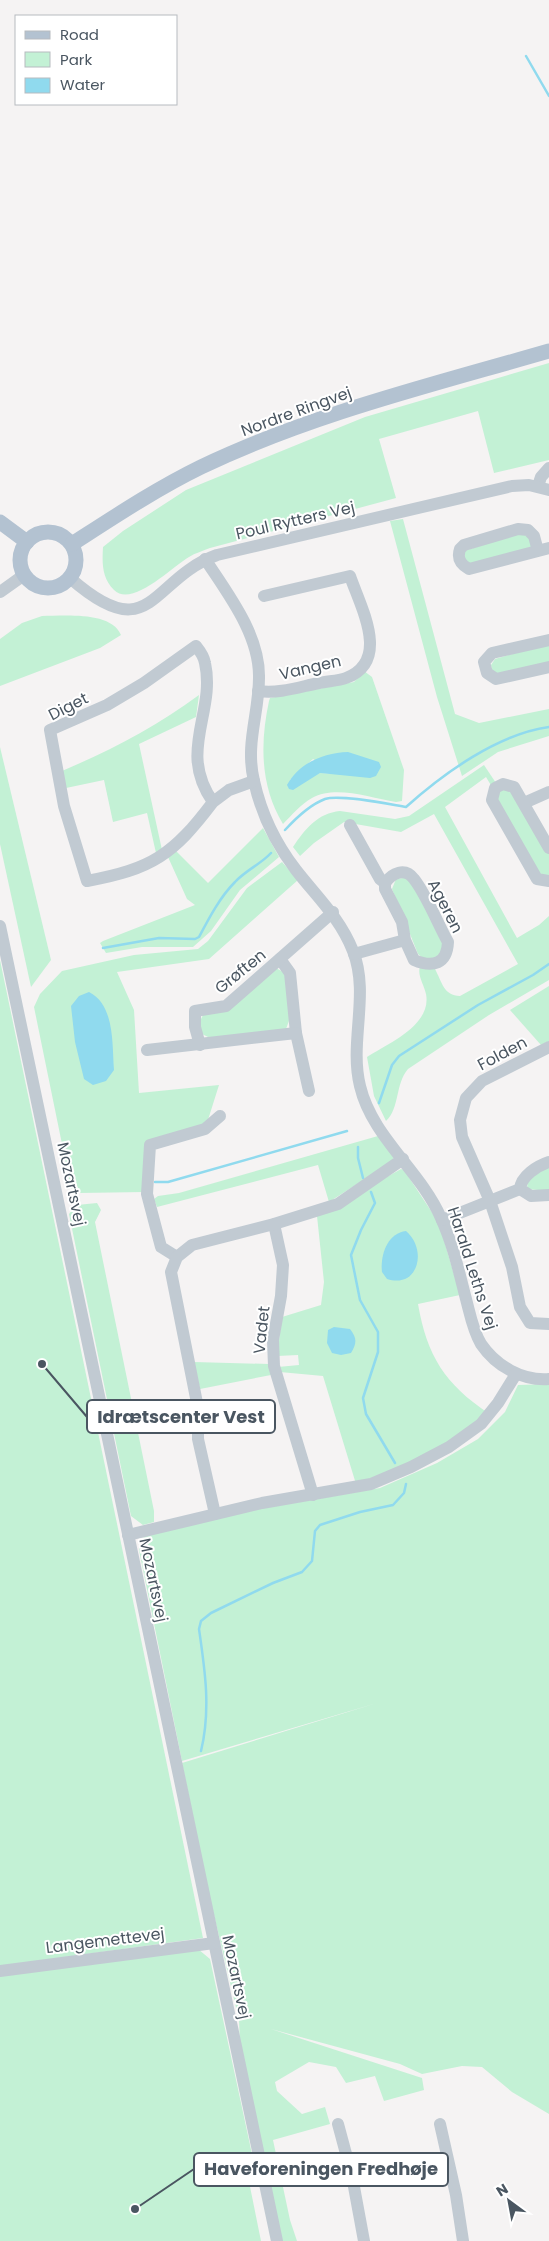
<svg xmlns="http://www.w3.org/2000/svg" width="549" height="2241" font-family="Poppins,sans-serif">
<rect width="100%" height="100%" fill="#f5f3f3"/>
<g fill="#c3f1d5" fill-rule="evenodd">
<path d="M 549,363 L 549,460 L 494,473 L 478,411 L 379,439 L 396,498 L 210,548 C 203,551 195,553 189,557 C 172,567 132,608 114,590 C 102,578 102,564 103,547 L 123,531 L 186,490 L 365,417 Z"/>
<polygon points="403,519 455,714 479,723 549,709 549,736 498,752 462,776 437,697 390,521"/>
<polygon points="520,533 529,535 532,547 475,565 465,562 464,551"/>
<path d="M 42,616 C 64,616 111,611 121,635 L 100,648 L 0,686 L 0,639 L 22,623 Z"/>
<polygon points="549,643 549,663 501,676 492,670 491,665 495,659"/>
<path d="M 364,671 L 372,677 L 404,770 L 402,801 L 396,802 C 370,798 336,785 312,798 C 301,804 291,816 283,824 C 260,786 260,743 269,701 L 270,698 L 354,682 ZM 313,759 L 339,774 L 320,773 L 290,780 Z"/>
<path d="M 199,695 L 196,717 L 139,744 L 162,850 L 156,853 L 147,813 L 113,822 L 104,780 L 66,788 L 62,771 C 111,750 156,727 199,695 Z"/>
<polygon points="0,747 51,960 31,987 0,844"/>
<path d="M 484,765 L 496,783 L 492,787 L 486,777 L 445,807 L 517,938 L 539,925 L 549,916 L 549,980 L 489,1015 L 408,1069 C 395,1084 400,1108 386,1121 L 374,1096 L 367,1057 C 389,1043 432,1025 426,994 C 424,985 417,975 420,967 L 435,969 C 442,982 444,996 460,996 L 518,964 L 434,814 L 401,832 L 344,822 L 314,843 L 300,856 L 293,847 C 305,829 318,813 340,811 L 395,819 L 409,816 Z"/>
<polygon points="508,786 549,854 549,877 541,878 497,801 497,792"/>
<polygon points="263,828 279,857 240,890 211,931 193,947 142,947 106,953 100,943 103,941 195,905 187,899 168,857 175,850 208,883"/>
<polygon points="282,862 298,880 209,959 117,972 134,1010 139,1093 219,1085 207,1123 146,1141 145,1192 79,1193 71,1188 34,1007 40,994 62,971 134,955 198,949 208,941 247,888"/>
<polygon points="409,877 447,942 439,959 425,960 418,954 392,889 396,879"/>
<polygon points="0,960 203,1938 0,1966"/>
<polygon points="276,968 285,973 290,1018 286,1029 210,1038 202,1034 199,1023 203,1015"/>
<polygon points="549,986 549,1041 541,1045 510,1010"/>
<polygon points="378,1136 394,1153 393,1161 329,1202 318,1165 157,1207 154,1199 158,1196 179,1193"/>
<polygon points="549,1166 549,1191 527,1189 528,1179"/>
<path d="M 401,1169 L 404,1170 L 439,1223 L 460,1295 L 418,1304 C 427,1356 445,1384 488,1413 C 460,1446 396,1469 356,1484 L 323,1376 L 280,1372 L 278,1367 L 299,1365 L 298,1355 L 277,1356 L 282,1317 L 321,1305 L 324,1282 L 317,1216 Z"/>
<polygon points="97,1203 101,1210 95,1222 154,1511 154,1522 143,1525 131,1516 69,1214 77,1205"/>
<polygon points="194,1362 269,1364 271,1375 200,1389"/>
<polygon points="549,1384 549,2114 512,2092 482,2067 462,2066 422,2074 400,2064 271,2029 422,2078 424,2090 384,2101 375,2076 346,2083 336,2067 309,2062 275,2082 277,2091 302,2114 325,2107 330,2124 273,2140 290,2220 297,2241 279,2241 240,2044 239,2020 209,1894 182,1763 377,1703 182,1761 139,1550 144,1536 259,1509 380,1488 437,1463 478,1439 505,1412 518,1385"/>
<polygon points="198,1949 210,1959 252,2154 244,2157 261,2241 0,2241 0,1976"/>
</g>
<g fill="#90daee">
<path d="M 348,752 L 379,762 L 381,767 L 376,776 L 370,778 L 320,773 L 293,790 L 289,789 L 287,785 C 300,762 324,753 348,752 Z"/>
<path d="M 89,992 C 115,1005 112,1044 114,1070 L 106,1081 L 93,1085 L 84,1079 L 75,1042 L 71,1006 L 79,996 Z"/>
<path d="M 406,1231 C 428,1250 418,1289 387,1279 L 382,1272 C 380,1256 387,1233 406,1231 Z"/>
<path d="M 334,1327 L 350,1329 C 357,1338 357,1343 351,1353 L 341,1355 L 332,1353 L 327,1343 L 328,1330 Z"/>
</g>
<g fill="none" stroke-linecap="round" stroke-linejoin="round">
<g stroke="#90daee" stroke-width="2.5">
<polyline points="526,56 549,96"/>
<path d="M 285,830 C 296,818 309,805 325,799 C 340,794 388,804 406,807 C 444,773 498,734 549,727"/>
<path d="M 103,948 L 159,938 L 195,939 L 199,937 C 209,918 220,897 235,882 C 246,870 261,864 271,853"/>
<polyline points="379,1103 392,1065 399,1056 478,1005 533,975 549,964"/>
<polyline points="358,1147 358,1158 363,1178"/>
<polyline points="155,1182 168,1182 347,1131"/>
<polyline points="371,1192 375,1203 361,1230 351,1255 360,1300 378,1332 378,1352 363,1398 366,1414 395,1463"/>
<path d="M 201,1751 C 211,1710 205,1670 199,1629 L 201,1621 L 211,1613 L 273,1583 L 302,1572 L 312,1561 L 315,1531 L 320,1525 L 360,1512 L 393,1505 L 404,1493 L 406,1484"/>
</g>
<g stroke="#c1cad2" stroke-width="12">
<polyline points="538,486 541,477 549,468"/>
<path d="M 538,551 L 534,536 L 528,530 L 518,529 L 464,545 L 460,549 C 457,558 460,564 469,569 L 549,548"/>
<path d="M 205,559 C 228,594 260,635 259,678 C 259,714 245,744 254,781 C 261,813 276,844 296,870 C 317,897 340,918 353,951 C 370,994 349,1042 360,1086 C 372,1137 420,1170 441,1218 C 453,1244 459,1272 466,1299 C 470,1314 473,1331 481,1344 C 496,1366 522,1381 549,1379"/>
<path d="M 70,578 C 152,650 150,579 217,555 L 512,486 L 529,485 L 549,490"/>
<polyline points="0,592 24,575"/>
<polyline points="549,640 492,653 484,662 487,673 496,679 549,667"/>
<path d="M 258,691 C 279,694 299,687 319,683 C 328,681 338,681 346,678 C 391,661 361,608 350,576 L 264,596"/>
<path d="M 213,802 C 173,855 152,869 87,881 L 64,806 L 50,730 L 107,705 L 144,683 L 196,646 C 200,651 204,657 205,663 C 216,713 177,751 213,802 L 229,790 L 254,781"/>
<polyline points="524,803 549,792"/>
<polyline points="350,825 380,879 385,883"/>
<polyline points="549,848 514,787 503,784 495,788 492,800 537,879 549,881"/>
<polyline points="0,926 277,2241"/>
<path d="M 354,954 L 405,940 L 402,922 L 385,889 L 385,883 C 392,873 405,867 414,879 C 426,894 438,924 448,942 C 447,964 433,968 414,960 L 405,940"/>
<polyline points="280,959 290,973 296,1033 309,1091"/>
<polyline points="200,1045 195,1027 195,1011 226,1006 333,912"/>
<polyline points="549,1047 482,1081 466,1098 460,1120 462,1137 490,1201 512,1267 520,1307 530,1323 549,1324"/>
<polyline points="147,1050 296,1033"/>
<path d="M 549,1162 C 537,1166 521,1176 520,1189 L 531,1196 L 549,1195"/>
<polyline points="442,1220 520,1189"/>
<polyline points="274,1224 283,1265 281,1296 273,1340 274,1366 313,1495"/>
<polyline points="177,1257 161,1247 147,1194 150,1145 205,1129 220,1116"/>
<polyline points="215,1514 198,1439 198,1408 171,1272 177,1257 192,1245 274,1224 338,1204 403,1159"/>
<polyline points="128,1535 262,1503 371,1484 411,1467 449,1447 481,1424 498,1403 516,1374"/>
<polyline points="0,1971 214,1943"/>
<polyline points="338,2124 352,2176 364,2241"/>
<polyline points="440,2124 456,2195 463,2241"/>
</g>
<g stroke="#b3c2d1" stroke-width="15">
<polyline points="0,522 27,542"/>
<circle cx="48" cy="560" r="28"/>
<path d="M 72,544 C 114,517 156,489 201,467 C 312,414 432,385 549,351"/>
</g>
</g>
<g text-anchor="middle" stroke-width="4" stroke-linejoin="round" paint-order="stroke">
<g font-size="16" fill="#4a5661" stroke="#fff">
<text transform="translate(296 411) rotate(-20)" y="6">Nordre Ringvej</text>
<text transform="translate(295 520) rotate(-13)" y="6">Poul Rytters Vej</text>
<text transform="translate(310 667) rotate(-13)" y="6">Vangen</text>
<text transform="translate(68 706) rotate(-27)" y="6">Diget</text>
<text transform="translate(446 906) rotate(63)" y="6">Ageren</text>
<text transform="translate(240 971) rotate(-39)" y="6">Grøften</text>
<text transform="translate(502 1053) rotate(-28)" y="6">Folden</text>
<text transform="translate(72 1184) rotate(78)" y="6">Mozartsvej</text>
<text transform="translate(473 1268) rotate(72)" y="6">Harald Leths Vej</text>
<text transform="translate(261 1330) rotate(-84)" y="6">Vadet</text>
<text transform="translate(154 1580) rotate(78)" y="6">Mozartsvej</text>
<text transform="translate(105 1940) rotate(-7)" y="6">Langemettevej</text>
<text transform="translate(237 1977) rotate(78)" y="6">Mozartsvej</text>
</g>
</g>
<path fill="none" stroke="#4a5661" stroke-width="2" d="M42 1364L87 1417M135 2209L194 2169"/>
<g fill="#4a5661" stroke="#fff" stroke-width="2">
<circle cx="42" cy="1364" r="5"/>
<circle cx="135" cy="2209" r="5"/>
</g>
<g fill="#fff" stroke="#4a5661" stroke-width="2">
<rect x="87" y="1400" width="188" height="33" rx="5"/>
<rect x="194" y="2153" width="254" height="33" rx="5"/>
</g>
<g font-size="18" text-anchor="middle" font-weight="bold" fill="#4a5661">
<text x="181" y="1423">Idrætscenter Vest</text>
<text x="321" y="2175">Haveforeningen Fredhøje</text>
</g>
<rect x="15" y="15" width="162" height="90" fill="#ffffff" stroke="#b7bbc0"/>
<rect x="25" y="31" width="25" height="8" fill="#b3c2d1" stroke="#b7bbc0"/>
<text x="60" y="40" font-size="15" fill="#4a5661">Road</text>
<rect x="25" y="52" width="25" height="15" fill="#c3f1d5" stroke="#b7bbc0"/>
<text x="60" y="65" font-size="15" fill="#4a5661">Park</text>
<rect x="25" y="78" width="25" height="15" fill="#90daee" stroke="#b7bbc0"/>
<text x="60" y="90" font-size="15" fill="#4a5661">Water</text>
<g transform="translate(509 2201) rotate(328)" stroke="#ffffff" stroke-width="4" paint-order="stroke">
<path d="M0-4L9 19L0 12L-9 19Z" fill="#4a5661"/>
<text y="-8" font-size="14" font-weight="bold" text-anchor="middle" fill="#4a5661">N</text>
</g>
</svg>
